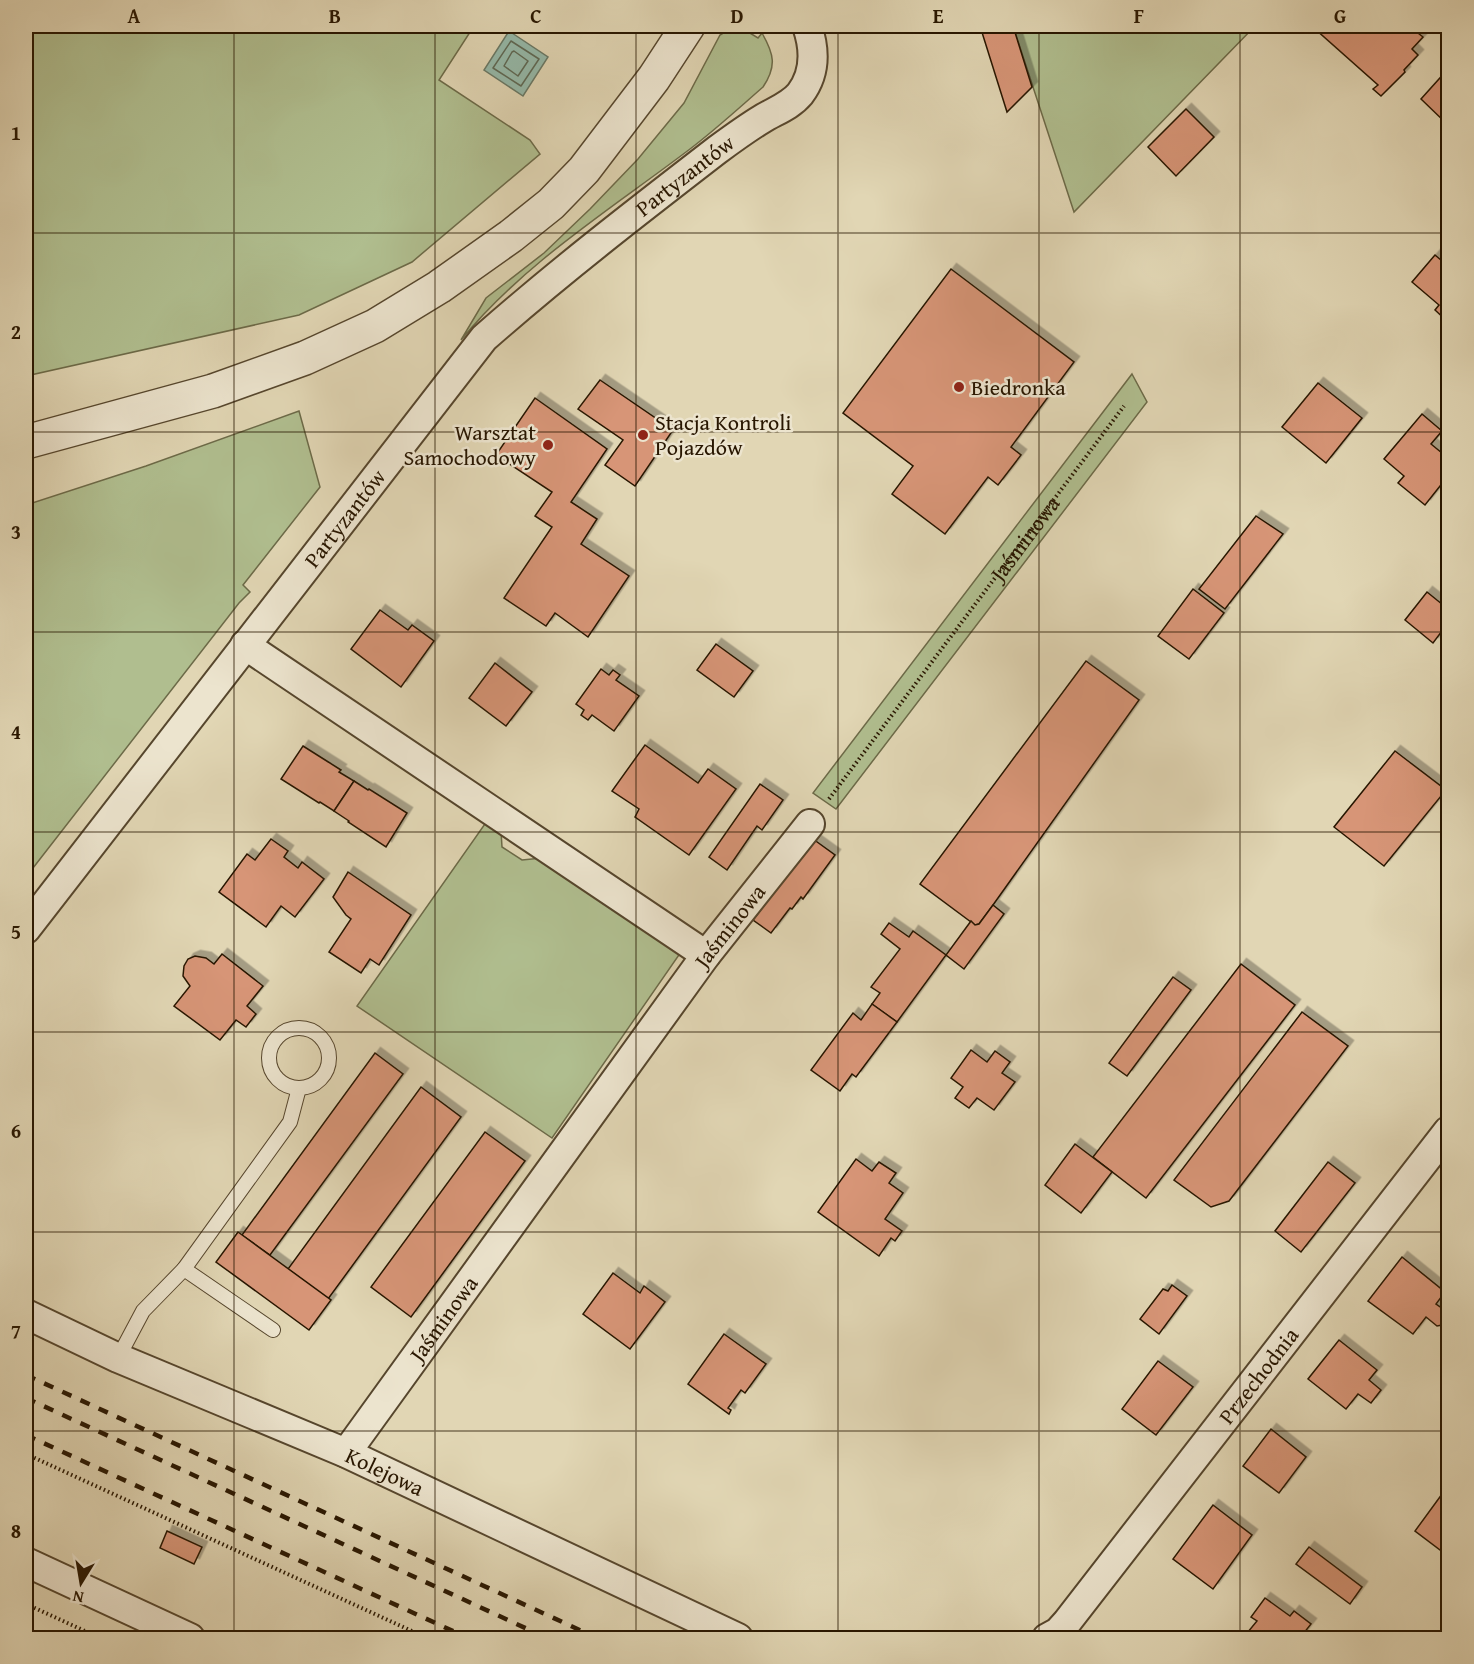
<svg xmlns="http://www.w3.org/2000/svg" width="1474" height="1664" font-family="'Gentium Book Plus',serif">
<defs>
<filter id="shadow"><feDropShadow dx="5.5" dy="-5.5" stdDeviation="0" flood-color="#0004"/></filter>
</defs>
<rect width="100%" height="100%" fill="#e1d6b4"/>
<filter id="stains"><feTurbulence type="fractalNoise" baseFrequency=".00333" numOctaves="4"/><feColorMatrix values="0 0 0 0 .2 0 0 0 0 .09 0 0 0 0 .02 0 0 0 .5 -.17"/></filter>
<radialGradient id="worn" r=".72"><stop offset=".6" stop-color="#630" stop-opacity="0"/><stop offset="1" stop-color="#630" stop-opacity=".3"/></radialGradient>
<g fill="#b0be8f" stroke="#6c6a48" stroke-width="1.5">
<polygon points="26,26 474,26 439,80 530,140 540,154 412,262 299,315 26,376"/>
<polygon points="1013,26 1255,26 1074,212"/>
<path d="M 738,28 L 745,30 L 758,38 L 762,33 C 774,54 777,66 763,87 C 739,108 715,130 690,149 C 611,209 524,263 461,340 L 486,298 L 544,253 L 590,209 L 638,159 L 684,103 L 720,35 L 730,29 Z"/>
<polygon points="1132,374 1147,402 836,809 813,793"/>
<polygon points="299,411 320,487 243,585 250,592 239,603 26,877 26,505 146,466"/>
<polygon points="487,821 501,831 502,847 522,860 542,858 681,952 552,1138 357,1006"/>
</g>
<polygon fill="#95b9a9" stroke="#697865" stroke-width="1.5" points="509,31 548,57 523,96 484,70"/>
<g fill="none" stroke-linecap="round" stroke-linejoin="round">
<g stroke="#5e6854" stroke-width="1.5">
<polygon points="511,41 539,59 521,86 493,68"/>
<polygon points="514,51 528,61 518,76 504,66 512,52"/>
</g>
</g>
<g fill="#d79577" stroke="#281600" stroke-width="1.5" filter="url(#shadow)">
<polygon points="980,26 1013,26 1032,87 1007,112"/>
<polygon points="1317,26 1409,26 1423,37 1412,49 1418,55 1404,70 1405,72 1381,96 1373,89 1378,85 1314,28"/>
<polygon points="1448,69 1448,125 1421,99"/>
<polygon points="1186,109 1214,137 1176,176 1148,147"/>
<polygon points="1435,255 1448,266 1448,322 1435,310 1439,305 1412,282"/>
<polygon points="951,269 1074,362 1011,447 1021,455 998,485 988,477 945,534 892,494 913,466 843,413"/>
<polygon points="600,380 673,430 635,486 605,465 623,440 578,409"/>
<polygon points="1318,383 1362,418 1326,463 1282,427"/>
<polygon points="535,398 607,449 571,502 597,519 581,544 629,576 588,637 555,613 546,626 504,598 552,527 535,516 552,492 496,455"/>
<polygon points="1422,414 1442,431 1431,444 1448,458 1448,476 1425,505 1398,483 1404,476 1384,459"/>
<polygon points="1256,516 1283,534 1225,609 1199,589"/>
<polygon points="1193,589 1224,613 1189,659 1158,636"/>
<polygon points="1427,592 1448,609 1448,623 1433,643 1405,620"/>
<polygon points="380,610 408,630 412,625 434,641 401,687 351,649"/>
<polygon points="716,644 753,671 734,697 697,670"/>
<polygon points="1086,661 1139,700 993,905 979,924 975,925 920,884"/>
<polygon points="495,663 532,692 506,726 469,698"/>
<polygon points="601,669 609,675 613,670 620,675 616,680 639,696 614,731 592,715 588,720 581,715 584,710 576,704"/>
<polygon points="645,745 698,783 708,769 736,789 689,855 635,817 639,809 612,791"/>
<polygon points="303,746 341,770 339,772 354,781 334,811 320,802 319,803 281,779"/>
<polygon points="1395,751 1446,790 1384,866 1334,827"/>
<polygon points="354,781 368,790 369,789 407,813 386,847 348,822 349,821 334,811"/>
<polygon points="760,784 783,800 762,830 757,826 727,870 709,857"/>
<polygon points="271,839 288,851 284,857 298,868 302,862 324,879 295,917 281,906 266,927 219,892 247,854 255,860"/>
<polygon points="813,839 835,855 803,899 801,897 792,909 790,908 771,933 753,920"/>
<polygon points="348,872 411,915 379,965 370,959 361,973 329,952 351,919 346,915 333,897"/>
<polygon points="993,905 1004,914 964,969 946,955 971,921 975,925 979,924"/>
<polygon points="889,923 909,937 913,931 946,955 897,1022 872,1004 880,993 871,987 900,949 881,934"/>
<polygon points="222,954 263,986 247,1006 256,1014 246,1027 236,1020 220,1040 174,1006 190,986 183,976 184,966 188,959 195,956 206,958 214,964"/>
<polygon points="1241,964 1295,1005 1146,1198 1093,1157"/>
<polygon points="1173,977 1191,990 1127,1076 1109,1063"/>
<polygon points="872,1004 897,1022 856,1077 852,1074 840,1091 811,1070 853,1013 861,1020"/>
<polygon points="1302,1012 1348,1046 1229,1201 1211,1207 1174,1180"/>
<polygon points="971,1050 987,1062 995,1051 1010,1062 1002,1073 1015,1082 994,1110 977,1098 969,1108 955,1098 963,1087 951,1078"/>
<polygon points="375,1053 403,1074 270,1255 242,1235"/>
<polygon points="421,1087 461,1117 328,1299 288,1269"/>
<polygon points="485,1132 525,1161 411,1317 371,1287"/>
<polygon points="1075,1144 1112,1172 1081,1213 1045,1185"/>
<polygon points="856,1159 872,1171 879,1162 896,1173 889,1183 903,1193 885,1219 902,1231 895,1241 891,1238 879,1256 818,1212"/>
<polygon points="1328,1162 1355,1183 1301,1252 1275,1231"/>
<polygon points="238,1232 331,1300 309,1330 216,1262"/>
<polygon points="1402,1257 1445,1292 1436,1304 1446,1311 1447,1318 1442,1325 1437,1326 1426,1317 1413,1334 1368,1301"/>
<polygon points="613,1273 640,1293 644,1286 665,1302 630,1349 583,1314"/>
<polygon points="1172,1285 1187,1296 1159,1334 1140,1319 1163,1289 1168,1291"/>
<polygon points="724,1334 766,1364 745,1393 741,1390 728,1408 731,1410 729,1414 688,1384"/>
<polygon points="1339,1340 1377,1370 1369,1380 1381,1390 1371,1403 1358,1394 1346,1409 1308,1379"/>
<polygon points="1158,1361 1193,1387 1156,1435 1122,1409"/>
<polygon points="1271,1429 1306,1457 1279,1493 1243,1466"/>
<polygon points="1445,1490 1448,1493 1448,1556 1415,1531"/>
<polygon points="1213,1505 1252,1535 1213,1589 1173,1559"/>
<polygon points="167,1531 202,1547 194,1564 160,1548"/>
<polygon points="1309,1547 1362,1587 1350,1604 1296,1564"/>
<polygon points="1265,1598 1290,1616 1294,1611 1311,1624 1300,1638 1243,1638 1257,1621 1251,1617"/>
</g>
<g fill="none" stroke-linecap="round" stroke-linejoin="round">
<defs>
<g id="service">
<circle cx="299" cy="1058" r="30"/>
<polyline points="184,1269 290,1122 299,1088"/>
<polyline points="118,1358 143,1311 184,1269 273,1330"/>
</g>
<g id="minor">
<polyline points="245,645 706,955"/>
<path id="s2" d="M 26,929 L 484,338 C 559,272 638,211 717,150 C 732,139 747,128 762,119 C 775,111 790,106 800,94 C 816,73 815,49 807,26"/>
<path id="s3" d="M 26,1314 L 118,1358 L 346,1453 L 738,1638"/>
<path id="s4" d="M 346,1453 L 706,955 L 810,824"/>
<polyline points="26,1562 190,1638"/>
<path id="s5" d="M 1047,1638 L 1058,1632 L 1067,1622 L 1448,1131"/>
</g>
<polyline id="tertiary" points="26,442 213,391 305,358 375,326 439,287 511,236 551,204 584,170 654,78 688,26"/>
</defs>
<use href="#service" stroke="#56462d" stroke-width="16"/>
<use href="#minor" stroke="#56462d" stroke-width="32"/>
<use href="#tertiary" stroke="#56462d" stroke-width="36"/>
<g stroke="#281600" stroke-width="4" stroke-dasharray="1.5 3" stroke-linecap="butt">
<path id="s1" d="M 829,799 L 1124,406"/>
<polyline points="26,1454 427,1638"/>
<polyline points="26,1604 100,1638"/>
</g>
<use href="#service" stroke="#ece4ce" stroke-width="14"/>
<use href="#minor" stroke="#ece4ce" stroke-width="28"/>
<use href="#tertiary" stroke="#ece4ce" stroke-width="33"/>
<g stroke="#281600" stroke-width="4.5" stroke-dasharray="10 10" stroke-linecap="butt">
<polyline points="26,1375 597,1638"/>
<polyline points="26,1398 547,1638"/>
<polyline points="26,1435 468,1638"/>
</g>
</g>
<path fill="none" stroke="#281600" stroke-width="1.5" stroke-opacity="0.55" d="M 234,26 L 234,1638M 435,26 L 435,1638M 636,26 L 636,1638M 838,26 L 838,1638M 1039,26 L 1039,1638M 1240,26 L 1240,1638M 26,233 L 1448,233M 26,432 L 1448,432M 26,632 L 1448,632M 26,832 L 1448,832M 26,1032 L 1448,1032M 26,1232 L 1448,1232M 26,1431 L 1448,1431"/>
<g fill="#8f2418" stroke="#ece4ce" stroke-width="2">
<circle cx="959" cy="387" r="6"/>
<circle cx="643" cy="435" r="6"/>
<circle cx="548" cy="445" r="6"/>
</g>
<g text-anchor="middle" stroke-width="5" stroke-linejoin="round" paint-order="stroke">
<g font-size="22" fill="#281600" stroke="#ece4ce">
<text dy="8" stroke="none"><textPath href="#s2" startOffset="1006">Partyzantów</textPath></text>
<text dy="8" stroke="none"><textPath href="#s2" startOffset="520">Partyzantów</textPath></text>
<text dy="8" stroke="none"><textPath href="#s1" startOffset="326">Jaśminowa</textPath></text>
<text dy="8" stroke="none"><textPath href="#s4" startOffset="652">Jaśminowa</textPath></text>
<text dy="8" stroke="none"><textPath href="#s4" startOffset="166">Jaśminowa</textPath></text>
<text dy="8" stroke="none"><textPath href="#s5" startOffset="338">Przechodnia</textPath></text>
<text dy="8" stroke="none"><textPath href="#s3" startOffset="392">Kolejowa</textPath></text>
</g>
<g font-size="22" fill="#281600" stroke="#ece4ce" text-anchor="start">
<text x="971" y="395">Biedronka</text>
<text x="655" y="430">Stacja Kontroli<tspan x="655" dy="25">Pojazdów</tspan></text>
<text x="536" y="440" text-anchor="end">Warsztat<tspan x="536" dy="25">Samochodowy</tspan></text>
</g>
</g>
<rect width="1474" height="1664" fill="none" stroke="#e1d6b4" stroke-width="66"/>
<g transform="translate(81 1583) rotate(191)" stroke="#ece4ce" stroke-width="4.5" paint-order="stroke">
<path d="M0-4.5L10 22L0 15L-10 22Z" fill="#281600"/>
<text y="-9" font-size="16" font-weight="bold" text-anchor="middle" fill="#281600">N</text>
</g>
<rect x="33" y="33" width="1408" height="1598" fill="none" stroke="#281600" stroke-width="2"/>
<g font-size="20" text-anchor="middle" font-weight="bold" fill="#281600">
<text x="134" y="23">A</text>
<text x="335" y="23">B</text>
<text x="536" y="23">C</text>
<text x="737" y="23">D</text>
<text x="938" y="23">E</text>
<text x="1139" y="23">F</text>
<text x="1340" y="23">G</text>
<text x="16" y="140">1</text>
<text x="16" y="339">2</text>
<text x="16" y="539">3</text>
<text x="16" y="739">4</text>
<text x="16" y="939">5</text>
<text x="16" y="1138">6</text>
<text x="16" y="1338">7</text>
<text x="16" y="1538">8</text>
</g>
<rect width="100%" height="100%" filter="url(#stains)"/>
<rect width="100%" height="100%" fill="url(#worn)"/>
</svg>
